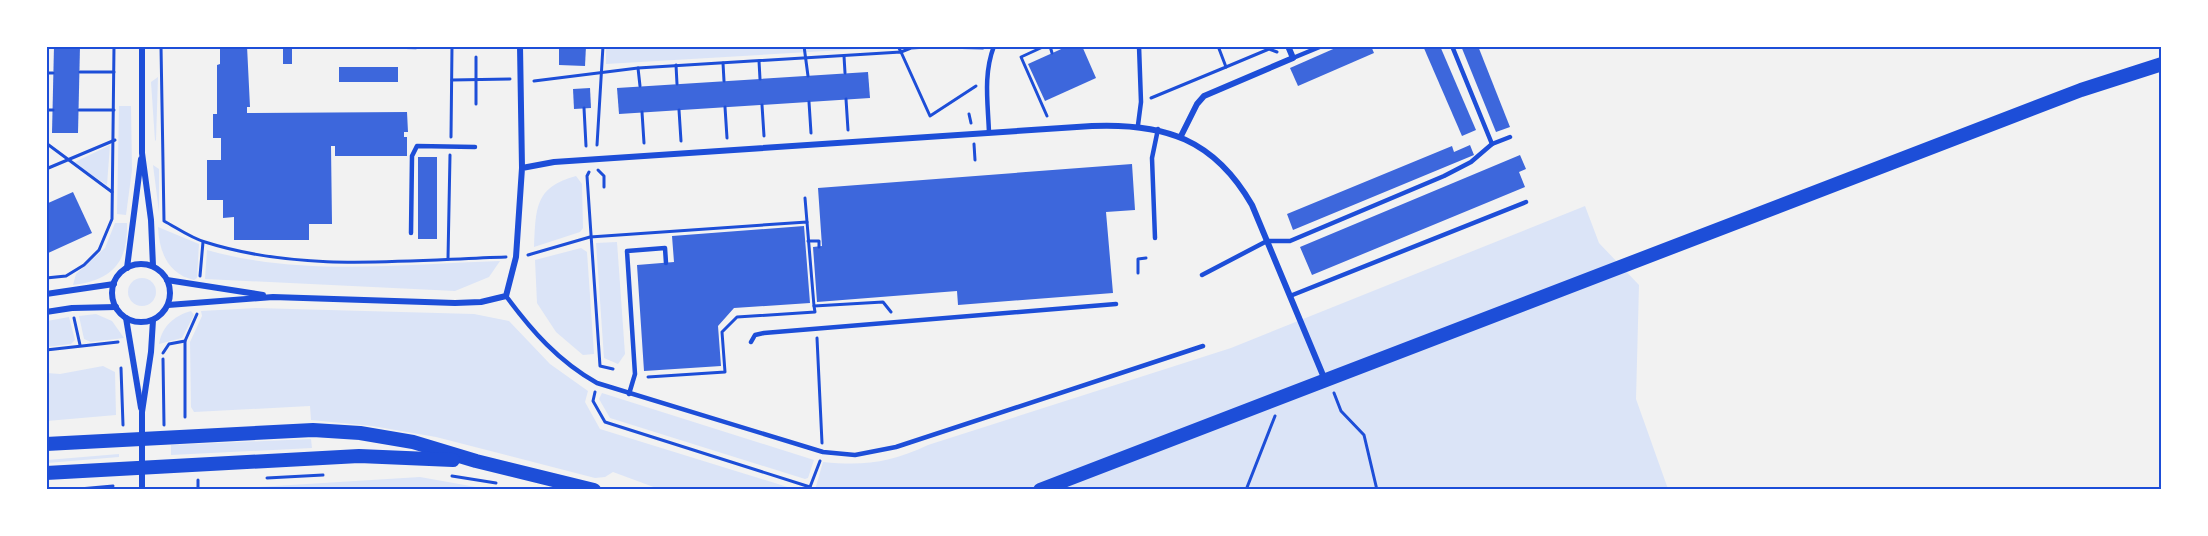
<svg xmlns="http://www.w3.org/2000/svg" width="2208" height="536" font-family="'Titillium Web',sans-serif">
<rect width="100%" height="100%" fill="#f2f2f2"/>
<g fill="#dbe4f7">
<polygon points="606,47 894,46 894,47 606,64"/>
<polygon points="158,77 156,140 155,141 151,82"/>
<polygon points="119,106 131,106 132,170 126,215 117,214"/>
<polygon points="110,145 107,185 73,163"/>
<polygon points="153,165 159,169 159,212"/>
<path d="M 576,176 L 582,184 L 583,228 L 580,232 L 534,247 C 536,209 534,187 576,176 Z"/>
<path d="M 1585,206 L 1599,243 L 1639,285 L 1636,399 L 1668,489 L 815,490 L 823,462 C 864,466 890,463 928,445 L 1231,348 Z"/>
<path d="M 115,223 L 127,223 C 128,262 113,280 73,285 L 76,274 L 105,248 Z"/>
<path d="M 158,227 L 199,244 L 197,278 L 194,280 C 168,274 159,252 158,227 Z"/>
<polygon points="617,242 625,354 618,364 604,358 596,243"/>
<polygon points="581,248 587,252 594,354 583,355 556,332 537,303 535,260"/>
<path d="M 207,250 C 302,277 403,264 500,261 L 489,277 L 455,291 L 205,279 Z"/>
<circle cx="142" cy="292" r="14"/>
<polygon points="256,308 474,314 509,321 550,364 588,391 585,402 600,429 794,489 659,489 613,472 605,477 595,478 436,437 372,426 311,420 310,406 194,412 191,407 190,342 202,316 201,311"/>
<path d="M 191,311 L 194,315 L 182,338 L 159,344 C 162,326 174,316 191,311 Z"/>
<polygon points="96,314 112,321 124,338 91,342 84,339 79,316"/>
<polygon points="69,317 75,340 71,344 47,347 47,321"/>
<polygon points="103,366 115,372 116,415 47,421 47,373 60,374"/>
<polygon points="602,393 814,460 808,478 805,479 610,418 599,399"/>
<polygon points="311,439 312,448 171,455 171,445"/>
<polygon points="119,454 119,457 47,463 47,460"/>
<polygon points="420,477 487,489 226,489"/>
</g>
<g fill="#3d67dc">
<polygon points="54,46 80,46 78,133 52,133"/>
<polygon points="220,46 247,46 250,107 247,107 247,113 407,112 408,132 404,132 404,137 407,137 407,156 335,156 335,146 331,146 332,224 309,224 309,240 234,240 234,217 223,218 223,200 207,200 207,160 221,160 221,138 213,138 213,114 217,114 217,65 220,64"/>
<rect x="283" y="46" width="9" height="18"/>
<polygon points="559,46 586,46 585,66 559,65"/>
<polygon points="1068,46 1082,46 1096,78 1045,101 1028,64"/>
<polygon points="1340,46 1371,46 1374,53 1298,86 1290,68"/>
<polygon points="1423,46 1440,46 1476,130 1462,136"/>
<polygon points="1461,46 1478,46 1510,127 1496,132"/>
<rect x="339" y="67" width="59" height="15"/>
<polygon points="868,72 870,98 619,114 617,88"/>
<polygon points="590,88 591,108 574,109 573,89"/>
<polygon points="1470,145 1474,155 1293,230 1287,214 1452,146 1454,152"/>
<polygon points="1520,155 1526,169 1519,172 1525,187 1312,275 1300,247"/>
<rect x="418" y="157" width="19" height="82"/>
<polygon points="1132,164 1135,210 1106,212 1113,293 958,305 957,291 817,302 813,247 822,246 818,188"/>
<polygon points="73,192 92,233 46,254 46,204"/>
<polygon points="804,226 810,303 734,308 718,326 721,366 644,371 637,265 674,262 672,236"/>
</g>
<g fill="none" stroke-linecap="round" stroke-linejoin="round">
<g stroke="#1d4ed8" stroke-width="3">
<path d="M 161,46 L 164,221 C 177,228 191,238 205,242 C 302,273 407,260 506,257"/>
<polyline points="804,46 808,76"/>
<polyline points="898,46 901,52 911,48 943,46"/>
<polyline points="1045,46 1021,57 1047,116"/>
<polyline points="1050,46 1052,53"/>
<polyline points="941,47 983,48"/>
<polyline points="844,56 845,73"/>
<polyline points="759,61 760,79"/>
<polyline points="723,63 724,81"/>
<polyline points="676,65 677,84"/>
<polyline points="1226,67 1269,49 1277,52"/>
<polyline points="638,68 640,86"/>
<polyline points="80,72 114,72"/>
<polyline points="46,73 53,73"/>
<polyline points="452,80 510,79"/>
<polyline points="534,81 638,68 901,52 930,116 976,86"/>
<polyline points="1151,98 1226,67 1218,46"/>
<polyline points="846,99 848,130"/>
<polyline points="809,102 811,133"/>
<polyline points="476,104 476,57"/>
<polyline points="762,105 764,136"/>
<polyline points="725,107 727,138"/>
<polyline points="584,108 586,146"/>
<polyline points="46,110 53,110"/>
<polyline points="79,110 114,110"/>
<polyline points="679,110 681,141"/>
<polyline points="642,112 644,143"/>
<polyline points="969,114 971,123"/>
<polyline points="451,137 452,46"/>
<polyline points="46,143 112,192"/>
<polyline points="974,144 975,160"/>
<polyline points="597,145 603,46"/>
<polyline points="46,169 115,140"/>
<polyline points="598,170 604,176 604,187"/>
<polyline points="589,172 587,176 600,366 613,369"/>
<polyline points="805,198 807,222"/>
<polyline points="808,241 819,241 819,247"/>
<polyline points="528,255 590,237 807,222 814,306 883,302 891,312"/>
<polyline points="448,259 450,155"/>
<polyline points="1138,273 1138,259 1146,258"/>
<polyline points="200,276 203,242"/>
<polyline points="46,278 66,276 84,265 99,250 112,219 114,46"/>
<polyline points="74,318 80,345"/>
<polyline points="817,338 822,443"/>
<polyline points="46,350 118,342"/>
<polyline points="163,353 169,344 185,341 197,314"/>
<polyline points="163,359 164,425"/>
<polyline points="121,368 123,425"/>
<polyline points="648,377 725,372 722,332 737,317 815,312 814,306"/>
<polyline points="595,392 593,401 605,422 810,487 809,490"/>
<polyline points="1334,393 1341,411 1364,435 1377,490"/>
<polyline points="185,417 185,341"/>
<polyline points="452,476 496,483"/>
<polyline points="267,478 323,475"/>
<polyline points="198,480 198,490"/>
<polyline points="810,487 820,461"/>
<polyline points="68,490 113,486"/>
<polyline points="1246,490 1275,416"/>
</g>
<g stroke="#1d4ed8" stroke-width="4.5">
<polyline points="375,46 416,47"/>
<polyline points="1452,46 1492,144"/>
<polyline points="1293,58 1322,46"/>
<polyline points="1138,125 1141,102 1139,46"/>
<path d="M 989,133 C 988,103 983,75 994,46"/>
<polyline points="411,233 412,156 417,146 475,147"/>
<polyline points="1155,238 1152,158 1158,129"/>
<polyline points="1202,275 1267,241 1290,241 1444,176 1471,162 1492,144 1510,137"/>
<path d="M 506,296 C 532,331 558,361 597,383 L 823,452 L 855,455 L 896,447 L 1203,346"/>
<polyline points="1290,296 1526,202"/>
<polyline points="751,342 755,335 764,333 1116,304"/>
<polyline points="629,394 635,374 627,251 665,248 666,263"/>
</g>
<g stroke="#1d4ed8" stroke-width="6">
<polyline points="142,46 142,153 151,220 153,266"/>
<polyline points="520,46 522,168"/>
<polyline points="1181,136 1197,104 1204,96 1293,58 1288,46"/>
<circle cx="141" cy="293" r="29"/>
<polyline points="127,268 141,159"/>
<polyline points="167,280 263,295"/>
<polyline points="46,294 114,284"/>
<path d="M 168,305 L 273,297 L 455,303 L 481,302 L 506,296 L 516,257 L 522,168 L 554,162 L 1092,126 C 1165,123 1214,139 1252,205 L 1325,380"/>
<polyline points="46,312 72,308 116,307"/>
<polyline points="126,318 141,408"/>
<polyline points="142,490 142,412 151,352 153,320"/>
</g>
<g stroke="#1d4ed8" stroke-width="14">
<polyline points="46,444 313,430 360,433 413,442 476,461 594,490"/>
<polyline points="46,473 359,456 453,460"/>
<polyline points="1040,490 2081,90 2162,64"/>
</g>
</g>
<rect width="2208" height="536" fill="none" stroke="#ffffff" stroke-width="96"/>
<rect x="48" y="48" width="2112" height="440" fill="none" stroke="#1d4ed8" stroke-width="2"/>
</svg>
